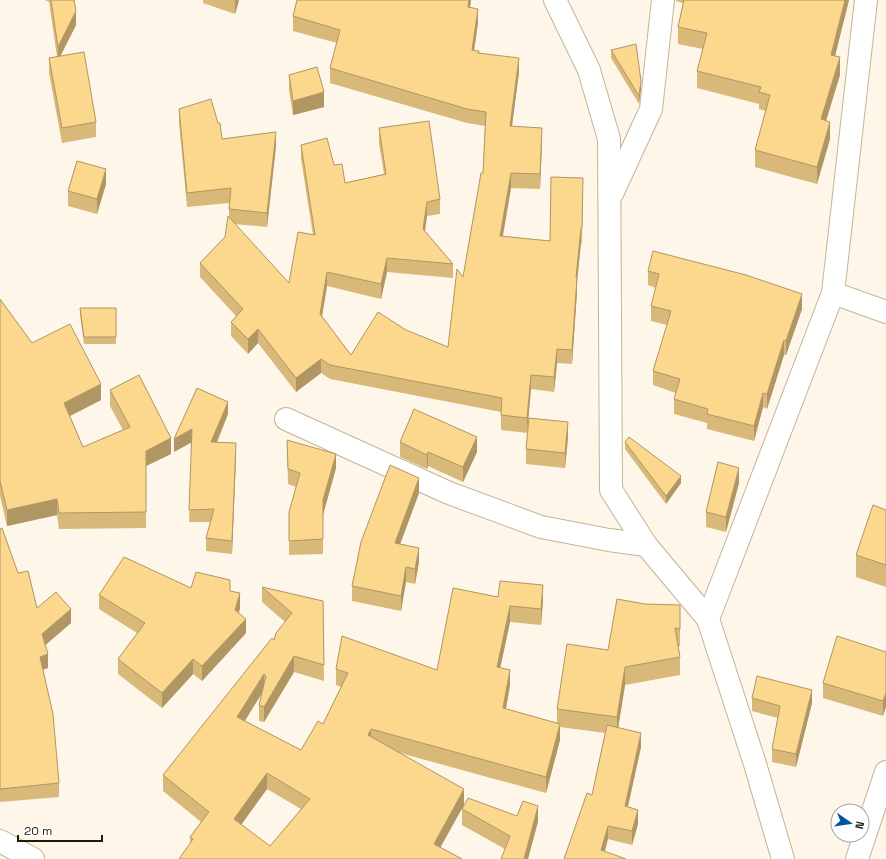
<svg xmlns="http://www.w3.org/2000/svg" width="886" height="859" font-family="'Space Grotesk',sans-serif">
<rect width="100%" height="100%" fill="#fdf6e9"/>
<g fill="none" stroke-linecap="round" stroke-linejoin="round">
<defs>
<g id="street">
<polyline points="555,0 589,70 609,139 611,490 646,545 708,619 755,764 783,859"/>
<polyline points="612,194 651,109 663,0"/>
<polyline points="833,293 886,312"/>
<polyline points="286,419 449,493 541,527 609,540 646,545"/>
<polyline points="708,619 833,293 866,0"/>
<polyline points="0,841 33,859"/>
<polyline points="857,859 886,772"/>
</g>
</defs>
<use href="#street" stroke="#c4b494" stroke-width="24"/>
<use href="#street" stroke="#fff" stroke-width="22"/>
</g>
<g fill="#d9b97a" fill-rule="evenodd">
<polygon points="45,0 74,0 76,25 60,56 96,122 96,137 62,143 49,73 49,58 57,57 49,2"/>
<polygon points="203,0 239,0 235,14 203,3"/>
<polygon points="297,0 471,0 470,7 478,23 474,50 519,72 512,126 542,142 540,189 511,188 503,236 550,241 583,192 582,243 581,243 577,278 577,292 572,364 557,363 554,392 531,389 527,433 501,430 501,412 330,379 321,373 296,392 258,343 248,354 231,336 231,322 236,316 200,277 200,263 225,237 229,218 229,203 187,207 179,123 179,109 222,139 276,146 267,227 234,224 289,283 313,235 301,159 301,145 334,165 345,183 384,174 379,143 379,128 440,199 440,214 427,216 425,231 453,264 453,278 387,272 381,299 327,286 322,316 351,355 406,330 448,347 463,277 483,173 485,126 467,123 330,83 330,68 337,43 293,31 293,16"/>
<polygon points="676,0 849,0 835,56 840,75 826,121 830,139 817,184 755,167 755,150 766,111 759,109 759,104 697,88 697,71 703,49 678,44 678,27 683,3 676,1"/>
<polygon points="611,50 641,89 639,104 611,58"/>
<polygon points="289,75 324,107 293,115 289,90"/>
<polygon points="106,184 97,214 68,206 68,191"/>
<polygon points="648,271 802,309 786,355 784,355 767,409 763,407 754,441 707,429 707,423 674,414 674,399 676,393 653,385 653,371 667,325 651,321 651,306 656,288 648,285"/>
<polygon points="0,299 32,343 101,400 70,416 83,447 123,430 110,406 110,390 171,454 146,466 146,528 59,529 57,515 7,526 0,496"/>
<polygon points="80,308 116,308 116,344 84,344 80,315"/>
<polygon points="228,414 217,443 236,456 232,554 206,551 206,538 211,522 189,522 192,442 174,452"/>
<polygon points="568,437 565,468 526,464 526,449"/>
<polygon points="287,440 336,468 323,514 323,554 289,555 289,512 296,487 288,484"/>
<polygon points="400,442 477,452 463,482 428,466 427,469 400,457"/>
<polygon points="625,442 681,483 666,504 625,449"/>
<polygon points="739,483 726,532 706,527 706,512"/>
<polygon points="419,493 400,544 419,562 415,584 406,582 401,611 352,601 352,586"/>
<polygon points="886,510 886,587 856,577 856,555"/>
<polygon points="0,529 18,573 37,608 71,623 45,645 48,668 43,670 59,783 59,797 0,802"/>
<path d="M 262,587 L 323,601 L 324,681 L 294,672 L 264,722 L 259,721 L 259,705 L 262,692 L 245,721 L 301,750 L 323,724 L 341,687 L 336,685 L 336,669 L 437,670 L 498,597 L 543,601 L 541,625 L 510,622 L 500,668 L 510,685 L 506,709 L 557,723 L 557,709 L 608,650 L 645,604 L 680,605 L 680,646 L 678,646 L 680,657 L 680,675 L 625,685 L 618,728 L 641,747 L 628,807 L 638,824 L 632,845 L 608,839 L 564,859 L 592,795 L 605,733 L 560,727 L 560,740 L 546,793 L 400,753 L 440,847 L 462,859 L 190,843 L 190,837 L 201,822 L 163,791 L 163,775 L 274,640 L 285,622 L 262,602 ZM 267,789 L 301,809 L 270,846 L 241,824 Z"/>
<polygon points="191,588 230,591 240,608 239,613 246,633 202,681 193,674 162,708 118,674 118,659 137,633 99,609 99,595"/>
<polygon points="886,652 883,716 823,698 823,683"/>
<polygon points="752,698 812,703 796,767 772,762 772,749 778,718 752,711"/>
<polygon points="462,809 517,816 538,822 505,849 462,825"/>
</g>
<g fill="#b09663">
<polygon points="235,0 239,0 235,14"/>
<polygon points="469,0 471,0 468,21 468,7"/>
<polygon points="845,0 849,0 831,72 831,55"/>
<polygon points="478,9 478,23 472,64 472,50"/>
<polygon points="76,11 76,25 58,61 58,47"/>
<polygon points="840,57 840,75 821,137 821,119"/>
<polygon points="519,58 519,72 510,141 510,126"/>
<polygon points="641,81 641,89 639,104 639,96"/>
<polygon points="324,92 324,107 293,115 293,101"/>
<polygon points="830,122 830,139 817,184 817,167"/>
<polygon points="542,128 542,142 540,189 540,174"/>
<polygon points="276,132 276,146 267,227 267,213"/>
<polygon points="106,169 106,184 97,214 97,199"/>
<polygon points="511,173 511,188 500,251 500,236"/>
<polygon points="427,202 427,216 423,243 423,229"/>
<polygon points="581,228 581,243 576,292 576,277"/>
<polygon points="387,258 387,272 381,299 381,284"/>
<polygon points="327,272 327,286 320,328 320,314"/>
<polygon points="577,278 577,292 572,364 572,350"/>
<polygon points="802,294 802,309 786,355 786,341"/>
<polygon points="258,329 258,343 248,354 248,339"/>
<polygon points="784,340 784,355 767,409 767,394"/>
<polygon points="557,349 557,363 554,392 554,377"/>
<polygon points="321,359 321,373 296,392 296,378"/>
<polygon points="531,375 531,389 527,433 527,418"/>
<polygon points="101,384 101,400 64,419 64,403"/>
<polygon points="763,393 763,407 754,441 754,426"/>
<polygon points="228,402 228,414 211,455 211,442"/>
<polygon points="568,422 568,437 565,468 565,453"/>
<polygon points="192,429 192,442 174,452 174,439"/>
<polygon points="477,437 477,452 463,482 463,467"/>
<polygon points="171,438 171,454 146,466 146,528 146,451"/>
<polygon points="236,443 236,456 232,554 232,541"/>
<polygon points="428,452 428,466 427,469 427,455"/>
<polygon points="336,454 336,468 323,515 323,500"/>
<polygon points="739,468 739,483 726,532 726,517"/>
<polygon points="681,476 681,483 666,504 666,496"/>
<polygon points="419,478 419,493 395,558 395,543"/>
<polygon points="57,499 57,515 7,526 7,510"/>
<polygon points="419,548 419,562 415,584 415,569"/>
<polygon points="406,567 406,582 401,611 401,596"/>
<polygon points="543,585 543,601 541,625 541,609"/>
<polygon points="240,593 240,608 235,625 235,610"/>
<polygon points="510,606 510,622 497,683 497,667"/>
<polygon points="71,609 71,623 42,648 42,634"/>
<polygon points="246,619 246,633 202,681 202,666"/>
<polygon points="48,654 48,668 40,670 40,657"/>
<polygon points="294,656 294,672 264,722 264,707"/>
<polygon points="193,659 193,674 162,708 162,693"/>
<polygon points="625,667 625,685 617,735 617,717"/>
<polygon points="510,670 510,685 503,724 503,708"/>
<polygon points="264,674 264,690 237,733 237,717"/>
<polygon points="812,690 812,703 796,767 796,754"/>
<polygon points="886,693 886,707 883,716 883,701"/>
<polygon points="560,724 560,740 546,793 546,777"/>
<polygon points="371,729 371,745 368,735"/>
<polygon points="641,733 641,747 625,819 625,806"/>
<polygon points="267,773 267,789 234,835 234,819"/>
<polygon points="464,789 464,805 434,859 434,844"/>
<polygon points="538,806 538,822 528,859 524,859"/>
<polygon points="638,810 638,824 632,845 632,831"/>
<polygon points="608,826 608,839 603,859 601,850"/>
</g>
<g fill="#fcd78e" stroke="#b09663" fill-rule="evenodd">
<polygon points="51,0 74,0 76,11 58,47"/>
<polygon points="297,0 469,0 468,7 478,9 472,50 479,51 478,53 519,58 510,126 542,128 540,174 511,173 500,236 550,241 551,177 583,178 582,228 581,228 576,277 577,278 572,350 557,349 554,377 531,375 527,418 501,415 502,398 330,365 321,359 296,378 258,329 248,339 231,322 243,309 200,263 225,237 228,216 289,283 298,232 315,235 301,145 327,138 334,165 342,164 345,183 386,174 379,128 429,121 440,199 427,202 423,229 453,264 387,258 381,284 327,272 320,314 351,355 378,312 406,330 448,347 457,269 463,277 481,173 483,173 486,112 467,109 330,68 340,30 293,16"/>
<polygon points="684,0 845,0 831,55 840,57 821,119 830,122 817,167 755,150 770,95 759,92 761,87 697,71 707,33 678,27"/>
<polygon points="636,44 641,81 639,96 611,50"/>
<polygon points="84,52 96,122 62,128 49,58"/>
<polygon points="317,67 324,92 293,101 289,75"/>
<polygon points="211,99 218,123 220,123 222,139 276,132 267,213 229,209 231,188 187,193 179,109"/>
<polygon points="77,161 106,169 97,199 68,191"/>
<polygon points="653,251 746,275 802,294 786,341 784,340 767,394 763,393 754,426 707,414 708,409 674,399 680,379 653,371 671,311 651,306 659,274 648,271"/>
<polygon points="0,299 32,343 70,324 101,384 64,403 83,447 130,427 110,390 139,375 171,438 146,451 146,512 59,513 57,499 7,510 0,481"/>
<polygon points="80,308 116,308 116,337 84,337"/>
<polygon points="197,388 228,402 211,442 236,443 232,541 206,538 214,509 189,510 192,429 174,439"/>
<polygon points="414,409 477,437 463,467 428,452 427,455 400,442"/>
<polygon points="529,418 568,422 565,453 526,449"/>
<polygon points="629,437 681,476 666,496 625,442"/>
<polygon points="287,440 336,454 323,500 323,539 289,541 289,512 300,473 288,469"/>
<polygon points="718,462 739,468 726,517 706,512"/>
<polygon points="390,465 419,478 395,543 419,548 415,569 406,567 401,596 352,586 361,542"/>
<polygon points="873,505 886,510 886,565 856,555"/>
<polygon points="2,528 18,573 28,571 37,608 56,592 71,609 42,634 48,654 40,657 53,714 59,783 0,789 0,529"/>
<polygon points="124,557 191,588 196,572 230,580 230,591 240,593 235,610 246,619 202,666 193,659 162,693 118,659 145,623 99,595"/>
<path d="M 500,581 L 543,585 L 541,609 L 510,606 L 497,667 L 510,670 L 503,708 L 560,724 L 546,777 L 371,729 L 368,735 L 464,789 L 434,844 L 462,859 L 179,859 L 193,839 L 190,837 L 209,812 L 163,775 L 272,638 L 274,640 L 276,633 L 292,613 L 262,587 L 323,601 L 324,665 L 294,656 L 264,707 L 259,705 L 266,676 L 264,674 L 237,717 L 301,750 L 318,721 L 323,724 L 348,673 L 336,669 L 342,636 L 437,670 L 453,588 L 498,597 ZM 267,773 L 310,799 L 270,846 L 234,819 Z"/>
<polygon points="617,599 645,604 680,605 680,629 675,628 680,657 625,667 617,717 557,709 567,644 608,650"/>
<polygon points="837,636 886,652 886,693 883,701 823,683"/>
<polygon points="757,676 812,690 796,754 772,749 780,706 752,698"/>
<polygon points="607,725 641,733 625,806 638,810 632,831 608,826 601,850 626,859 564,859 587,793 592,795"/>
<polygon points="468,798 517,816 523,801 538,806 524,859 501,859 510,836 462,809"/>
</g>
<g transform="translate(850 823) rotate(103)"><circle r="19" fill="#ffffff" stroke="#a6a39f"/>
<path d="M0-3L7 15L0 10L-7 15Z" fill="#0055a3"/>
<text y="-6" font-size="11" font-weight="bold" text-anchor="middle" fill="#201a0e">N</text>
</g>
<path d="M18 835v6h84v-6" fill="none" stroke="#201a0e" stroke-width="2"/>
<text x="24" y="835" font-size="12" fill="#201a0e" stroke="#ffffff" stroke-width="3" paint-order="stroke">20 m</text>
</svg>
